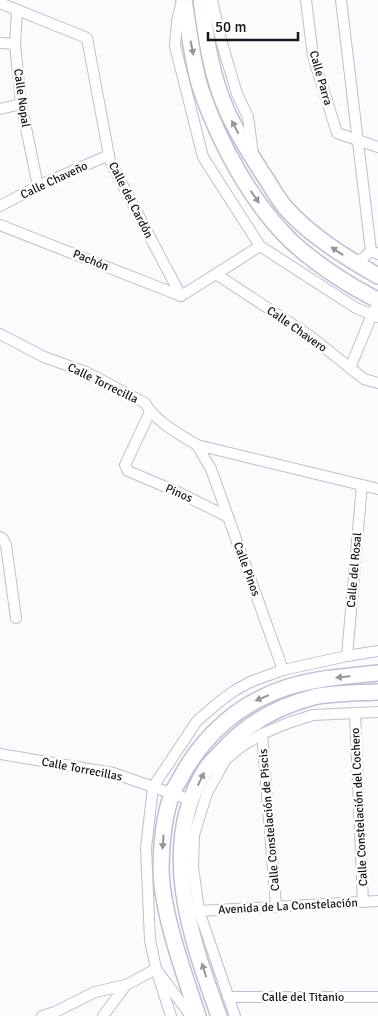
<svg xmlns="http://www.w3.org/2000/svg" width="378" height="1016" font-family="Signika,sans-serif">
<rect width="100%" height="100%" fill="#fbfbfb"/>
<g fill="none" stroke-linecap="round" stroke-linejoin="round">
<defs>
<g id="street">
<polyline points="212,0 221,40 237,94 248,117 253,155"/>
<polyline points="306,0 313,56 337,133 378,147"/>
<polyline points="341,0 371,251"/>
<polyline points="182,1 177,21 175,46 203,157 260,246 356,308 378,317"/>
<polyline points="0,3 87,38 110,161 181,296"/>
<polyline points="17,10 15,44 21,104 38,186"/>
<polyline points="0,43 15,44"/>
<polyline points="0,109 21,104"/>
<polyline points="0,206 38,186 109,155"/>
<polyline points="0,225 181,296"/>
<polyline points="356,264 371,251 378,254"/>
<polyline points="216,274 310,336 364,379 378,383"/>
<polyline points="181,296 260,246"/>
<path d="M 0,334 L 44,357 L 86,372 L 145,403 C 156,422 179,434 197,445"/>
<polyline points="350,368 374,310"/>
<polyline points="150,412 125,465 128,471 180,493 228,517"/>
<polyline points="0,537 3,539 6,545 16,618"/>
<polyline points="347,656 362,485"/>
<polyline points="283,670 211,469 197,445 378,489"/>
<polyline points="355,713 363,902"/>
<polyline points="262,734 276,906"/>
<polyline points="0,754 113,773 191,800"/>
<polyline points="199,911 378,901"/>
<polyline points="228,997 378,997"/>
<polyline points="42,1016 55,1012 95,992 126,985 156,969 191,1016"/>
<polyline points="103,1016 126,985"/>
<polyline points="171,1016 156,969 150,940 146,848 153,787 197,721 219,702 234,691 250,682 283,670 347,656 378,651"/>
<polyline points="235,1016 199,911 193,867 194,835 207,793 226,759 242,746 262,734 288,723 313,715 378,712"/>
</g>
<g id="secondary">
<path d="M 184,0 C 189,28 192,63 201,90 C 219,142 251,202 290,240 C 313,262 349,286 378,300"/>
<path d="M 201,0 C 206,37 211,76 227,111 C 237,133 250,154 263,174 C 270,184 276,196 284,206 C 309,235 345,257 378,276"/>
<path d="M 198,1016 C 184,973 162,914 161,869 C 161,846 164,815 172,794 C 174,788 178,783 181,777 C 204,734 241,702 288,687 C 318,678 348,676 378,673"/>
<path d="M 219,1016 C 191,939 157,845 206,769 C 210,763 216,757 221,752 C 246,724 278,706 314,697 C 332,693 359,693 378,692"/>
</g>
</defs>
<use href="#street" stroke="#bebed6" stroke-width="12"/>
<use href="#secondary" stroke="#bebed6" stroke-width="18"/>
<use href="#street" stroke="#fff" stroke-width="10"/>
<use href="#secondary" stroke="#fff" stroke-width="15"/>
</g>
<defs><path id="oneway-solid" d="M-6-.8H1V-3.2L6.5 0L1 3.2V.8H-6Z" transform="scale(1.25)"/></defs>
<g fill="#96969a">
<use href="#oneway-solid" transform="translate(192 48) rotate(79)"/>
<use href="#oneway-solid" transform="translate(235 127) rotate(-117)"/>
<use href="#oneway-solid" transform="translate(255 197) rotate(55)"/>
<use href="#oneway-solid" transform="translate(337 251) rotate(-146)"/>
<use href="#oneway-solid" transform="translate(343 677) rotate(175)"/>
<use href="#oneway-solid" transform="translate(262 698) rotate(158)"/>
<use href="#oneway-solid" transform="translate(201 779) rotate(-64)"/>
<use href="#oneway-solid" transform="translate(163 842) rotate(94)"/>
<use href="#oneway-solid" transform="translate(204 970) rotate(-107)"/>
</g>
<g text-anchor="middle" stroke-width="5" stroke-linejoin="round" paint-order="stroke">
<g font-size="12" fill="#16161e" stroke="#fff">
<text transform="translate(321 78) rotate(74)" y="4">Calle Parra</text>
<text transform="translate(22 98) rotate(82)" y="4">Calle Nopal</text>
<text transform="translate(54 180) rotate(-25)" y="4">Calle Chaveño</text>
<text transform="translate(131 200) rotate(63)" y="4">Calle del Cardón</text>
<text transform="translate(91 260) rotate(22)" y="4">Pachón</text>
<text transform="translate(297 329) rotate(35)" y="4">Calle Chavero</text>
<text transform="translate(103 383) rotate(26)" y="4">Calle Torrecilla</text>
<text transform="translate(179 493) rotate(24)" y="4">Pinos</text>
<text transform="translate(247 569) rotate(70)" y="4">Calle Pinos</text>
<text transform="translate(354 570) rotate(-85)" y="4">Calle del Rosal</text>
<text transform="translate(82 769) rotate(11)" y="4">Calle Torrecillas</text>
<text transform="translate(359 807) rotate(-93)" y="4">Calle Constelación del Cochero</text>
<text transform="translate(269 820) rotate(-95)" y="4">Calle Constelación de Piscis</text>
<text transform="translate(288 906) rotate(-3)" y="4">Avenida de La Constelación</text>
<text x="303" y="1001">Calle del Titanio</text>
</g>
</g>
<path d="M208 32v8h90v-8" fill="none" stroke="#16161e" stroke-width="2.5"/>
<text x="215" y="32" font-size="15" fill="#16161e" stroke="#ffffff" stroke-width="4" paint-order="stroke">50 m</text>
</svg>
